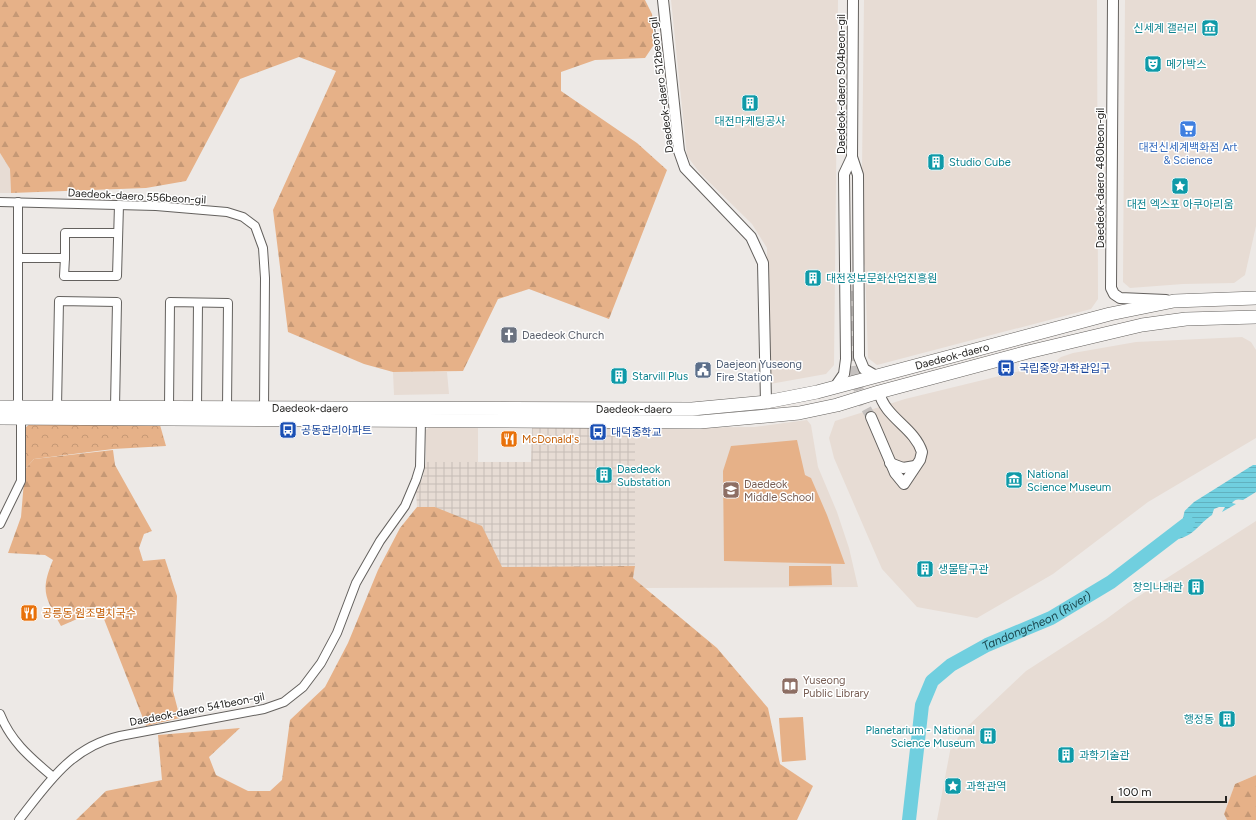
<svg xmlns="http://www.w3.org/2000/svg" width="1256" height="820" font-family="Figtree,'Noto Sans KR',sans-serif">
<defs>
<pattern id="industrial-grid" width="8" height="8" patternUnits="userSpaceOnUse"><rect width="8" height="8" fill="#e7dcd4"/><path d="M0 4h8M4 0v8" fill="none" stroke="#c6bcb6"/></pattern>
<pattern id="forest-firs" width="22" height="20" patternUnits="userSpaceOnUse"><rect width="22" height="20" fill="#e6b188"/><path d="M5 1l3.5 6h-7zM16 11l3.5 6h-7z" fill="#c59875"/></pattern>
<pattern id="park-crowns" width="20" height="18" patternUnits="userSpaceOnUse"><rect width="20" height="18" fill="#e6b188"/><path d="M2 6a3 3 0 1 1 6 0M12 15a3 3 0 1 1 6 0" fill="none" stroke="#c59875"/></pattern>
<pattern id="water-rules" width="6" height="5" patternUnits="userSpaceOnUse"><rect width="6" height="5" fill="#70cfdf"/><path d="M0 2.5h6" fill="none" stroke="#61b1bf"/></pattern>
</defs>
<rect width="100%" height="100%" fill="#ede9e6"/>
<g fill="#e7dcd4">
<polygon points="671,0 838,0 834,365 826,374 770,384 767,377 767,248 752,224 700,173 687,156"/>
<polygon points="864,0 1097,0 1098,299 1091,309 877,365 868,358 865,266 861,257"/>
<polygon points="1125,0 1256,0 1256,226 1245,275 1234,283 1183,284 1130,288 1123,282"/>
<polygon points="0,153 10,169 11,193 0,193"/>
<polygon points="1242,337 1251,342 1256,350 1256,438 1148,502 1053,574 977,618 917,607 882,569 834,458 829,438 835,421 905,399 1053,363 1061,357 1073,353 1136,342"/>
<polygon points="393,372 447,372 449,394 394,395"/>
<polygon points="807,420 811,425 818,467 837,512 849,548 858,587 643,588 633,578 635,566 635,428 754,427"/>
<polygon points="431,426 478,428 478,462 426,462 426,430"/>
<polygon points="1256,521 1256,775 1235,784 1224,814 1227,820 937,820 951,746 969,725 1026,671 1105,620 1128,603"/>
</g>
<polygon fill="url(#industrial-grid)" points="532,428 635,428 635,566 501,567 496,558 435,507 417,507 416,491 423,477 426,462 531,462"/>
<g fill="#e6b188">
<polygon points="797,440 805,475 811,478 827,515 845,564 724,561 723,471 731,446"/>
<polygon points="789,566 831,566 832,585 789,586"/>
<polygon points="803,717 806,760 782,762 779,718"/>
</g>
<g fill="url(#forest-firs)">
<polygon points="0,0 645,0 652,14 655,43 645,58 595,60 561,72 561,91 637,143 667,170 609,319 529,289 498,299 463,371 393,372 364,364 288,332 273,210 336,71 299,57 240,79 186,181 146,188 11,193 10,169 0,153"/>
<path d="M 113,450 L 115,465 L 152,531 L 144,534 L 139,548 L 143,561 L 165,559 L 177,596 L 173,691 L 180,718 L 146,726 L 100,609 L 61,626 C 45,597 40,591 53,560 L 45,555 L 8,553 L 21,517 L 25,469 L 34,459 Z"/>
<polygon points="417,507 435,507 482,526 502,567 635,566 633,578 717,648 768,708 780,764 813,786 797,820 76,820 106,791 162,780 158,735 240,728 209,757 216,775 248,791 270,791 282,780 290,720 325,687 348,643 378,570 400,528"/>
<polygon points="1256,775 1256,820 1227,820 1224,814 1235,784"/>
</g>
<polygon fill="url(#park-crowns)" points="31,423 160,425 166,446 113,449 34,459 25,469 25,428"/>
<path fill="url(#water-rules)" d="M 1253,465 L 1256,465 L 1256,492 L 1243,500 C 1238,499 1235,499 1232,503 L 1236,504 L 1222,512 L 1225,507 L 1219,507 L 1214,509 L 1212,515 C 1196,526 1196,535 1175,540 L 1171,524 L 1194,502 Z"/>
<polygon fill="#ede9e6" points="1185,509 1178,542 1174,542 1169,524"/>
<g fill="none" stroke-linecap="round" stroke-linejoin="round">
<path stroke="#70cfdf" stroke-width="14" id="s1" d="M 909,820 L 922,705 L 932,681 L 951,665 L 987,645 L 1051,618 L 1111,582 L 1188,523"/>
<path stroke="#c5c1bf" stroke-width="10" stroke-dasharray="10 5" stroke-linecap="butt" d="M 853,291 C 853,335 847,379 871,417"/>
<defs>
<g id="minor">
<polyline points="0,202 156,206 227,212 243,217 255,226 263,248 265,278 264,408"/>
<polyline points="18,202 18,407"/>
<polyline points="18,258 65,258 64,276 117,276 119,205"/>
<polyline points="65,258 65,233 118,233"/>
<polyline points="57,407 59,301 117,302 115,407"/>
<polyline points="169,407 170,302 228,303 227,408"/>
<polyline points="197,408 198,303"/>
<polyline points="0,524 21,481 21,418"/>
<path d="M 0,714 C 11,742 31,758 53,777"/>
<path d="M 19,820 C 48,783 71,747 120,736 L 264,709 L 284,702 L 303,687 L 321,663 L 337,633 L 356,583 L 380,541 L 405,506 L 416,480 L 420,467 L 421,420"/>
</g>
<g id="tertiary">
<polyline points="663,0 679,151 685,168 751,237 763,263 766,402"/>
<polyline points="853,0 852,157 858,175 859,357 864,369 876,376"/>
<polyline points="1113,0 1111,288 1114,294 1120,298 1166,300"/>
<polyline points="835,387 844,374 846,359 844,174 852,157"/>
<path d="M 871,417 L 895,473 L 904,484 L 920,460 L 922,452 C 914,427 885,418 879,392"/>
<polyline points="890,463 903,468 915,466"/>
</g>
<g id="primary">
<path id="s2" d="M 0,407 L 692,409 L 766,402 L 817,392 L 1110,314 L 1174,301 L 1256,298"/>
<polyline points="0,418 700,422 799,413 837,405 879,392 1028,352 1142,325 1186,319 1256,317"/>
</g>
</defs>
<use href="#minor" stroke="#64615e" stroke-width="10"/>
<use href="#tertiary" stroke="#64615e" stroke-width="12"/>
<use href="#primary" stroke="#64615e" stroke-width="14"/>
<use href="#minor" stroke="#fff" stroke-width="8"/>
<use href="#tertiary" stroke="#fff" stroke-width="10"/>
<use href="#primary" stroke="#fff" stroke-width="13"/>
</g>
<defs>
<symbol id="museum-square" viewBox="-11 -11 22 22"><rect x="-9" y="-9" width="18" height="18" rx="4" fill="#0f9aa8" stroke="#fff"/><path d="M0-6L6-3V-2H-6V-3ZM-5-1h2V3h-2ZM-1-1h2V3h-2ZM3-1h2V3H3ZM-6 4H6V6H-6Z" fill="#fff"/></symbol>
<symbol id="theatre-square" viewBox="-11 -11 22 22"><rect x="-9" y="-9" width="18" height="18" rx="4" fill="#0f9aa8" stroke="#fff"/><path d="M-5-5.5Q0-4 5-5.5V0Q5 5 0 6Q-5 5-5 0ZM-3.3-2.5H-1v1.5H-3.3ZM1-2.5H3.3v1.5H1ZM-2.8 1Q0 5.5 2.8 1Z" fill="#fff"/></symbol>
<symbol id="building-square" viewBox="-11 -11 22 22"><rect x="-9" y="-9" width="18" height="18" rx="4" fill="#0f9aa8" stroke="#fff"/><path d="M-4-6H4V6H1V3H-1V6H-4ZM-2.5-4.3h1.7v1.8h-1.7ZM.8-4.3h1.7v1.8H.8ZM-2.5-1h1.7V.8h-1.7ZM.8-1h1.7V.8H.8Z" fill="#fff"/></symbol>
<symbol id="supermarket-square" viewBox="-11 -11 22 22"><rect x="-9" y="-9" width="18" height="18" rx="4" fill="#3f7fe0" stroke="#fff"/><path d="M-6-5.5h2.5l.6 2H6L4.5 2H-2.5L-4.4-4H-6ZM-1.5 3.2a1.3 1.3 0 1 0 .1 0ZM3 3.2a1.3 1.3 0 1 0 .1 0Z" fill="#fff"/></symbol>
<symbol id="sight-square" viewBox="-11 -11 22 22"><rect x="-9" y="-9" width="18" height="18" rx="4" fill="#0f9aa8" stroke="#fff"/><path d="M0-6L1.8-2.2L6-1.7L2.9 1.2L3.7 5.4L0 3.3L-3.7 5.4L-2.9 1.2L-6-1.7L-1.8-2.2Z" fill="#fff"/></symbol>
<symbol id="church-square" viewBox="-11 -11 22 22"><rect x="-9" y="-9" width="18" height="18" rx="4" fill="#6b7280" stroke="#fff"/><path d="M-1.2-6h2.4v3.5h3.3v2.4h-3.3V6h-2.4V-.1h-3.3v-2.4h3.3Z" fill="#fff"/></symbol>
<symbol id="bus-square" viewBox="-11 -11 22 22"><rect x="-9" y="-9" width="18" height="18" rx="4" fill="#1a4fb4" stroke="#fff"/><path d="M-5-6H5V4H4V6H2V4H-2V6H-4V4H-5ZM-3.5-4V0h7V-4ZM-3.5 1.2v1.5H-2V1.2ZM2 1.2v1.5H3.5V1.2Z" fill="#fff"/></symbol>
<symbol id="civic-square" viewBox="-11 -11 22 22"><rect x="-9" y="-9" width="18" height="18" rx="4" fill="#5c6f8a" stroke="#fff"/><path d="M-.6-6.5H3V-4.5H.6V-3L4-1V1h2V6H-6V1h2V-1L-.6-3ZM-1.2 2.5V6h2.4V2.5Z" fill="#fff"/></symbol>
<symbol id="restaurant-square" viewBox="-11 -11 22 22"><rect x="-9" y="-9" width="18" height="18" rx="4" fill="#e8710a" stroke="#fff"/><path d="M-5-6h1v4h1v-4h1v4h1v-4h1v5L-1.5 .5V6h-2V.5L-5-1ZM5-6V6H3V1.5H1.5Q1.5-4 5-6Z" fill="#fff"/></symbol>
<symbol id="school-square" viewBox="-11 -11 22 22"><rect x="-9" y="-9" width="18" height="18" rx="4" fill="#8d6e63" stroke="#fff"/><path d="M0-5L7-2L0 1L-7-2ZM-4 1L0 2.5L4 1V4Q0 6-4 4Z" fill="#fff"/></symbol>
<symbol id="library-square" viewBox="-11 -11 22 22"><rect x="-9" y="-9" width="18" height="18" rx="4" fill="#8d6e63" stroke="#fff"/><path d="M-6-4Q-3-5.5-.7-3.5V5Q-3 3-6 4ZM6-4Q3-5.5 .7-3.5V5Q3 3 6 4Z" fill="#fff"/></symbol>
</defs>
<g fill-rule="evenodd">
<use href="#museum-square" x="1200" y="18" width="20" height="20"/>
<use href="#theatre-square" x="1143" y="54" width="20" height="20"/>
<use href="#building-square" x="740" y="93" width="20" height="20"/>
<use href="#supermarket-square" x="1178" y="119" width="20" height="20"/>
<use href="#building-square" x="926" y="152" width="20" height="20"/>
<use href="#sight-square" x="1170" y="176" width="20" height="20"/>
<use href="#building-square" x="803" y="268" width="20" height="20"/>
<use href="#church-square" x="499" y="325" width="20" height="20"/>
<use href="#bus-square" x="996" y="358" width="20" height="20"/>
<use href="#civic-square" x="693" y="360" width="20" height="20"/>
<use href="#building-square" x="609" y="366" width="20" height="20"/>
<use href="#bus-square" x="278" y="420" width="20" height="20"/>
<use href="#bus-square" x="588" y="422" width="20" height="20"/>
<use href="#restaurant-square" x="499" y="429" width="20" height="20"/>
<use href="#building-square" x="594" y="465" width="20" height="20"/>
<use href="#museum-square" x="1004" y="470" width="20" height="20"/>
<use href="#school-square" x="721" y="480" width="20" height="20"/>
<use href="#building-square" x="915" y="559" width="20" height="20"/>
<use href="#building-square" x="1186" y="577" width="20" height="20"/>
<use href="#restaurant-square" x="19" y="603" width="20" height="20"/>
<use href="#library-square" x="780" y="676" width="20" height="20"/>
<use href="#building-square" x="1217" y="709" width="20" height="20"/>
<use href="#building-square" x="978" y="726" width="20" height="20"/>
<use href="#building-square" x="1056" y="745" width="20" height="20"/>
<use href="#sight-square" x="943" y="776" width="20" height="20"/>
</g>
<g text-anchor="middle" stroke-width="3" stroke-linejoin="round" paint-order="stroke">
<g font-size="11" fill="#0d838f" stroke="#fff" text-anchor="start">
<text x="1197" y="32" text-anchor="end">신세계 갤러리</text>
<text x="1166" y="68">메가박스</text>
<text x="750" y="125" text-anchor="middle">대전마케팅공사</text>
<text x="949" y="166">Studio Cube</text>
<text x="1180" y="208" text-anchor="middle">대전 엑스포 아쿠아리움</text>
<text x="826" y="282">대전정보문화산업진흥원</text>
<text x="632" y="380">Starvill Plus</text>
<text x="617" y="473">Daedeok<tspan x="617" dy="13">Substation</tspan></text>
<text x="1027" y="478">National<tspan x="1027" dy="13">Science Museum</tspan></text>
<text x="938" y="573">생물탐구관</text>
<text x="1183" y="591" text-anchor="end">창의나래관</text>
<text x="1214" y="723" text-anchor="end">행정동</text>
<text x="975" y="734" text-anchor="end">Planetarium - National<tspan x="975" dy="13">Science Museum</tspan></text>
<text x="1079" y="759">과학기술관</text>
<text x="966" y="790">과학관역</text>
</g>
<g font-size="11" fill="#242321" stroke="#fff">
<text transform="translate(841 84) rotate(-90)" y="4">Daedeok-daero 504beon-gil</text>
<text transform="translate(661 85) rotate(-97)" y="4">Daedeok-daero 512beon-gil</text>
<text transform="translate(1100 178) rotate(-90)" y="4">Daedeok-daero 480beon-gil</text>
<text transform="translate(137 196) rotate(3)" y="4">Daedeok-daero 556beon-gil</text>
<text dy="4" stroke="none"><textPath href="#s2" startOffset="958">Daedeok-daero</textPath></text>
<text dy="4" stroke="none"><textPath href="#s2" startOffset="310">Daedeok-daero</textPath></text>
<text dy="4" stroke="none"><textPath href="#s2" startOffset="634">Daedeok-daero</textPath></text>
<text transform="translate(197 709) rotate(-11)" y="4">Daedeok-daero 541beon-gil</text>
</g>
<g font-size="11" fill="#366cbe" stroke="#fff">
<text x="1188" y="151">대전신세계백화점 Art<tspan x="1188" dy="13">&amp; Science</tspan></text>
</g>
<g font-size="11" fill="#5b616d" stroke="#fff" text-anchor="start">
<text x="522" y="339">Daedeok Church</text>
</g>
<g font-size="11" fill="#4e5e75" stroke="#fff" text-anchor="start">
<text x="716" y="368">Daejeon Yuseong<tspan x="716" dy="13">Fire Station</tspan></text>
</g>
<g font-size="11" fill="#164399" stroke="#fff" text-anchor="start">
<text x="1019" y="372">국립중앙과학관입구</text>
<text x="301" y="434">공동관리아파트</text>
<text x="611" y="436">대덕중학교</text>
</g>
<g font-size="11" fill="#c56008" stroke="#fff" text-anchor="start">
<text x="522" y="443">McDonald's</text>
<text x="42" y="617">공릉동 원조멸치국수</text>
</g>
<g font-size="11" fill="#785e54" stroke="#fff" text-anchor="start">
<text x="744" y="488">Daedeok<tspan x="744" dy="13">Middle School</tspan></text>
<text x="803" y="684">Yuseong<tspan x="803" dy="13">Public Library</tspan></text>
</g>
<g font-size="12" font-style="italic" fill="#1b474e" stroke="#fff">
<text dy="4" stroke="none"><textPath href="#s1" startOffset="263">Tandongcheon (River)</textPath></text>
</g>
</g>
<path d="M1112 796v6h114v-6" fill="none" stroke="#242321" stroke-width="2"/>
<text x="1118" y="796" font-size="12" fill="#242321" stroke="#ffffff" stroke-width="3" paint-order="stroke">100 m</text>
</svg>
